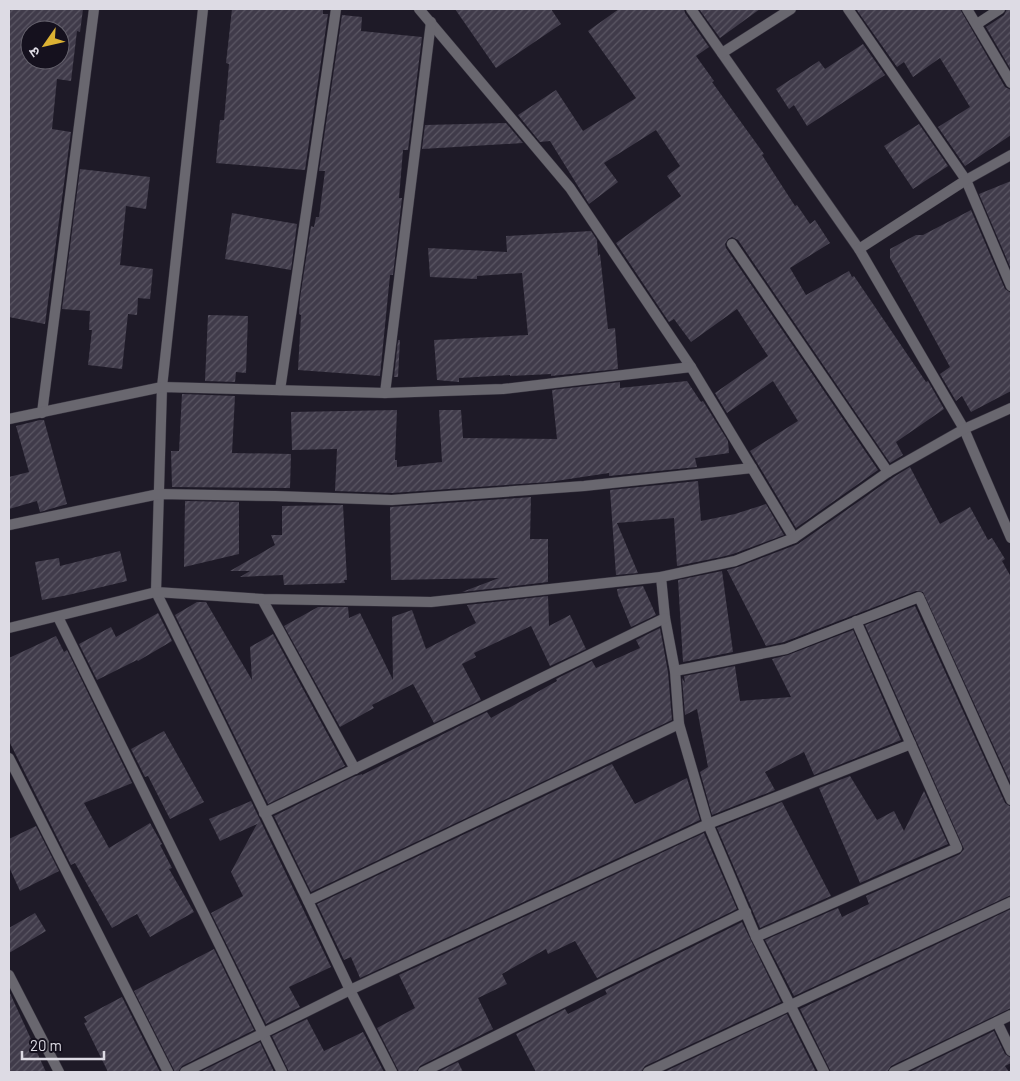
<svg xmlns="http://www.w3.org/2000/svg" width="1020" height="1081" font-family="Barlow,'Noto Sans Devanagari',sans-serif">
<defs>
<pattern id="building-hatch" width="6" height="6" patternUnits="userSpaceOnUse" patternTransform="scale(1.25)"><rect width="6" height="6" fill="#403b4a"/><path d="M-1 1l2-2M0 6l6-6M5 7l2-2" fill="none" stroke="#5b5764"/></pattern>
</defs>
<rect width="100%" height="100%" fill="#1e1a27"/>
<g fill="url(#building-hatch)" fill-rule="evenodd">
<path d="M 9,9 L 83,9 L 80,32 L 77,31 L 71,81 L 57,79 L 52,129 L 71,132 L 45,324 L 9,317 ZM 30,30 L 60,30 L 60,60 L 30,60 Z"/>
<polygon points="232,9 323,9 323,14 328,14 305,170 216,163 220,120 224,120 229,64 226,63"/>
<polygon points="455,9 551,9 561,24 496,68"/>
<polygon points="619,9 684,9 685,13 709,47 696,56 714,81 712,82 764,154 762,155 795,206 797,205 810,224 815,220 830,243 790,268 806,295 849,271 852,277 854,276 926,382 928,381 944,409 896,442 903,455 890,463 738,240 732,237 728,239 725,244 726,248 878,470 796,528 750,451 798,421 773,381 727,413 715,393 768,356 737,309 691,342 674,319 669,322 616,243 681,196 667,176 680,166 656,130 604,163 618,182 589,204 550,141 540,142 518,115 556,90 583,131 636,98 588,31"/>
<polygon points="699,9 760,9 720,38"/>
<polygon points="856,9 960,9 1005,87 1011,90 1011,135 965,166 938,127 970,107 940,58 913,77 904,62 897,67"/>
<polygon points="1007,9 1011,9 1011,70 986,27 1004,15"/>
<polygon points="342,15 362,17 361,31 422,37 408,150 403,150 399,198 402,198 393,275 390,275 380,376 298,370 301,315 299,314 300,298 311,226 314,227 316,217 319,217 325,171 319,171"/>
<polygon points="863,44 885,75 807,126 794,105 789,109 776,89 819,61 825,69"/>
<polygon points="506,123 523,143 422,149 425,125"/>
<polygon points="919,124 948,166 913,189 884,146"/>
<polygon points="80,169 150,177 146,209 126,206 120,265 153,269 150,299 138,298 137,315 128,314 122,369 88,365 92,330 89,330 90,311 62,309"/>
<polygon points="1011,181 1011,269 979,194"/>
<polygon points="971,210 1005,289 1011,293 1011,391 971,412 962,396 956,401 940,374 950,367 890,258 890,249 916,235 923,235"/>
<polygon points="232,213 297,224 291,270 225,259"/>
<polygon points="591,231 597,240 598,256 600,254 608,329 615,328 618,369 551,376 551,374 510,376 510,375 459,378 459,382 437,380 434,340 528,335 522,273 477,276 477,279 430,277 428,248 507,252 506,236"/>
<polygon points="208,315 248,316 246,373 236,372 235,382 205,381"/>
<polygon points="398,340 400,340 398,377 394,377"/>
<polygon points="687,381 701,402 703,401 728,441 729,453 695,458 697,467 609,476 609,473 549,482 392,493 335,491 337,449 292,450 291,412 397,410 395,460 397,460 397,467 442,462 439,410 461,410 463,438 557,439 552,390 620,382 620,388"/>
<polygon points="182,394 235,396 232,453 291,454 290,488 172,487 171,451 179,451"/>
<polygon points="40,420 44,420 67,504 40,512 37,501 9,509 9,477 29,472 16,426"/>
<polygon points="910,467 940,524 970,507 988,540 992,538 1005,559 1002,561 1011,577 1011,784 923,592 916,591 784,642 766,646 727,570 738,567 798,544 892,478"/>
<polygon points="698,481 701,521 735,514 766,504 784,535 733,554 721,557 720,556 721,557 677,566 674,518 617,523 638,573 616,575 610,490"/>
<polygon points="531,497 530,539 548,539 548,582 462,592 499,578 391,580 390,507"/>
<polygon points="185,501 239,502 239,554 184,567"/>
<polygon points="343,505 347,580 344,580 345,583 284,585 283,575 240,577 250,571 230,571 275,545 271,535 282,535 282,506"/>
<polygon points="120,551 127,581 68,595 42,600 35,562 59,558 60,566"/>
<polygon points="722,571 733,652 683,662 678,580"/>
<polygon points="643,586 656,615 631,627 618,595 617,589"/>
<polygon points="548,596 549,626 570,615 586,649 550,666 531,626 474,653 476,657 462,664 481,700 434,723 413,684 372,705 374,708 340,727 284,626 318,607 348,607 349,618 360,613 393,680 392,617 412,610 426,649 476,623 467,605"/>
<polygon points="197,602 206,602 252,680 250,647 273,634 345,766 268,804 175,615"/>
<polygon points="915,606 1005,803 1011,807 1011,895 794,996 765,940 838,908 842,917 869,904 866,896 960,854 964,849 865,625"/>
<polygon points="158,613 172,641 138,661 137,660 97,680 79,644 111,627 116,637"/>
<polygon points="660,628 668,672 672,720 311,892 274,816 353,777 362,774 362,775 487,712 491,718 557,681 556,679 592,661 596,668 640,648 636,640"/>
<polygon points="853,630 901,740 814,775 804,752 765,772 775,790 712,815 700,772 708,767 697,709 685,715 682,678 685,683 684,676 735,666 740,701 791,697 772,659 788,655"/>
<polygon points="56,636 64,652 67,650 132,783 84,803 109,848 150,823 162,844 160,845 172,868 169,869 194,912 150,937 137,914 112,928 75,863 71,865 9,741 9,658"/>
<polygon points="164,731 204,802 170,819 148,776 145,777 131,749"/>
<polygon points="612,764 635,804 687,778 700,820 360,978 351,957 344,960 317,904"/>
<polygon points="850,776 877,820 894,811 904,831 924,791 948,844 860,883 819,788"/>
<polygon points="251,801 331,967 289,987 300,1007 266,1024 211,913 243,896 231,872 257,824 220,841 209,819"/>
<polygon points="782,802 831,896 760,928 717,828"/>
<polygon points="36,826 59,871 20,891 9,867 9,839"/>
<polygon points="704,833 737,909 597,978 575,941 548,954 546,949 502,974 507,984 478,998 493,1029 420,1066 416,1072 399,1072 377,1028 415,1008 399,975"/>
<polygon points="1011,909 1011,1008 891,1066 887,1072 831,1072 800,1009"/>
<polygon points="35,913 46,931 9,953 9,928"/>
<polygon points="742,922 781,1002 645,1066 641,1072 536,1072 516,1034 565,1009 568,1014 607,994 605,990"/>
<polygon points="214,949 254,1030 182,1066 178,1072 175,1072 134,991"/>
<polygon points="9,990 9,991 46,1072 9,1072"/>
<polygon points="122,997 160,1072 108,1072 84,1023 87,1022 84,1017"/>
<polygon points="787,1014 816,1072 664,1072"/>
<polygon points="307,1019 324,1051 363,1032 384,1072 289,1072 272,1036"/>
<polygon points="994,1031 1005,1054 1011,1058 1011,1063 1005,1066 1009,1072 909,1072"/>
<polygon points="260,1042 274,1072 200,1072"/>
<polygon points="458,1062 463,1072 438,1072"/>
</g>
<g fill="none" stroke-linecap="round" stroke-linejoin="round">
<defs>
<g id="minor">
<polyline points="203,9 162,387 156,592 308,901 350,990 392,1072"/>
<polyline points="419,9 570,188 691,367 794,538"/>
<polyline points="691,9 859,249 964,429 1011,538"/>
<polyline points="848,9 966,180 1011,286"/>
<polyline points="967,9 1011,83"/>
<polyline points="977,24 1000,9"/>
<polyline points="722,53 791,9"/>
<polyline points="732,244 888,472"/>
<polyline points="859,249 966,180 1011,155"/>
<polyline points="280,390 336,9"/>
<polyline points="385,393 431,22"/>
<polyline points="42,413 94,9"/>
<polyline points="9,419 162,387 385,393 503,389 691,367"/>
<polyline points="9,525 159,494 275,496 392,500 584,486 752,468"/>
<polyline points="661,577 665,618 675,671 679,724 708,824 756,937 824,1072"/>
<polyline points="262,599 355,769"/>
<polyline points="58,617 282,1072"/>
<polyline points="9,628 156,592 262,599 431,602 661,577 735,561 794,538 888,472 964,429 1011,408"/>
<polyline points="675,671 786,649 919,597 1011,800"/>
<polyline points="9,758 168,1072"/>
<polyline points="264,813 665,618"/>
<polyline points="308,901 679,724"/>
<polyline points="756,937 957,848 856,621"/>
<polyline points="9,975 59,1072"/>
<polyline points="997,1022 1011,1051"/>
<polyline points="185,1072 350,990 708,824 911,744"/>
<polyline points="423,1072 746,912"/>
<polyline points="648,1072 1011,902"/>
<polyline points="894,1072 1011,1015"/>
</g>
</defs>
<use href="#minor" stroke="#393541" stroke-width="11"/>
<use href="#minor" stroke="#69676f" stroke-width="10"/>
</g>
<rect width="1020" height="1081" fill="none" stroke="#dddbe4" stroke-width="20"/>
<g transform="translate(45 45) rotate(236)"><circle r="24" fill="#15111e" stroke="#65626d"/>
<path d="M0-4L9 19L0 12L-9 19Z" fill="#dcb233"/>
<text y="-8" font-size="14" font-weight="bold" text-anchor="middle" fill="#dddbe4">उ</text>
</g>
<path d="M22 1051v8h82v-8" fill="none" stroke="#dddbe4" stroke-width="2.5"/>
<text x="30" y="1051" font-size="15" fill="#dddbe4" stroke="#15111e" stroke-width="4" paint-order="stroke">20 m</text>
</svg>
